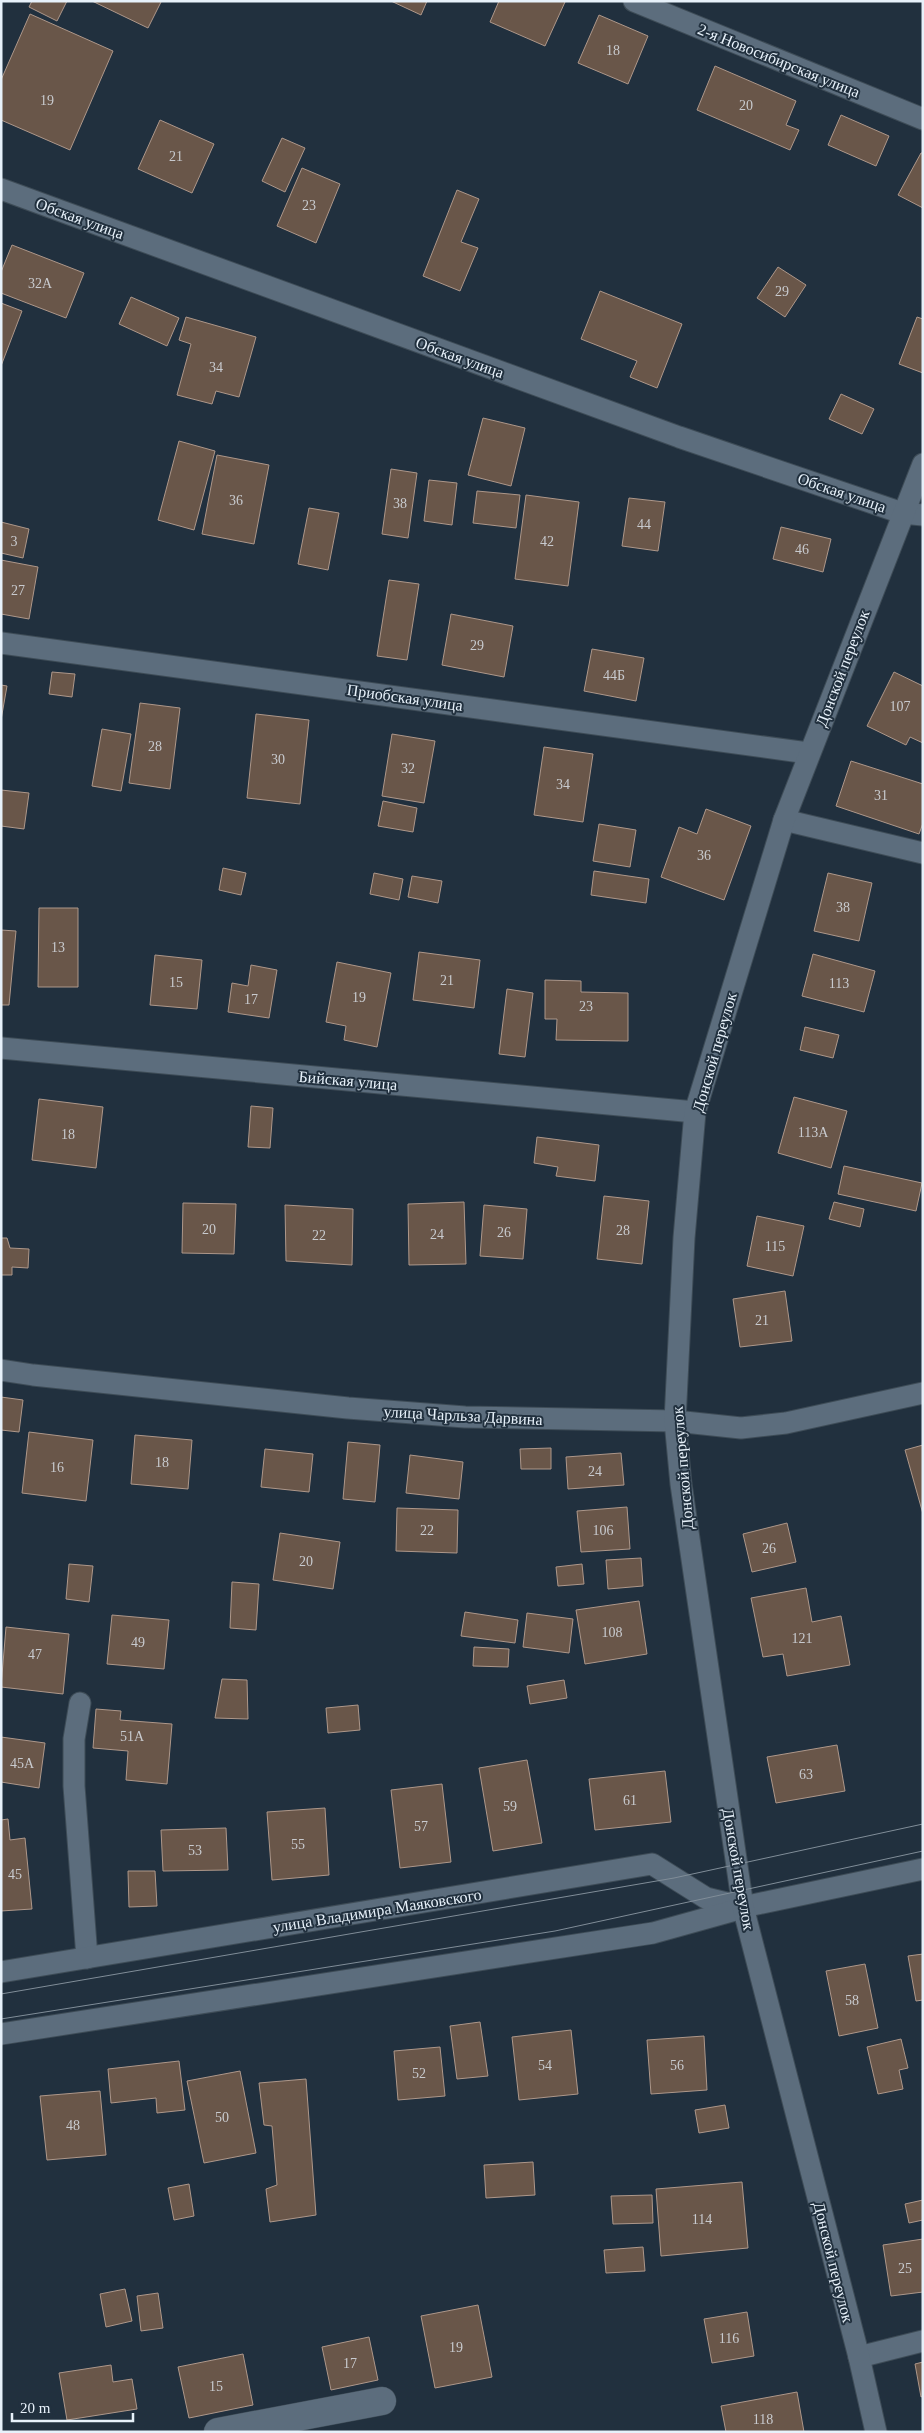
<svg xmlns="http://www.w3.org/2000/svg" width="924" height="2433" font-family="'Times New Roman',serif">
<rect width="100%" height="100%" fill="#21303e"/>
<g fill="#695649" stroke="#ad978a">
<polygon points="32,1 67,1 57,21 29,7"/>
<polygon points="92,1 160,1 161,2 148,28"/>
<polygon points="391,1 427,1 421,15"/>
<polygon points="499,1 563,1 565,2 545,46 490,22"/>
<polygon points="30,14 113,51 70,150 1,120 1,80"/>
<polygon points="599,15 648,36 628,84 578,63"/>
<polygon points="715,66 796,101 786,125 799,130 790,150 697,110"/>
<polygon points="841,115 889,136 876,166 828,145"/>
<polygon points="160,120 214,144 192,193 138,169"/>
<polygon points="282,138 305,148 285,192 262,181"/>
<polygon points="921,153 923,153 923,208 898,195"/>
<polygon points="302,168 340,184 316,243 277,226"/>
<polygon points="457,190 479,199 461,242 478,248 460,291 423,276"/>
<polygon points="12,245 84,273 66,318 1,293 1,272"/>
<polygon points="778,267 806,285 785,317 757,298"/>
<polygon points="600,291 682,324 657,388 630,377 637,361 581,339"/>
<polygon points="131,297 179,318 167,346 119,324"/>
<polygon points="1,303 22,311 1,366"/>
<polygon points="186,317 256,337 239,397 216,391 212,404 177,395 191,344 179,340"/>
<polygon points="917,317 923,319 923,373 899,364"/>
<polygon points="841,394 874,409 862,434 829,419"/>
<polygon points="483,418 525,428 511,486 468,475"/>
<polygon points="179,441 215,451 194,530 158,520"/>
<polygon points="217,455 269,465 254,544 202,534"/>
<polygon points="391,469 417,473 408,538 382,534"/>
<polygon points="429,480 457,483 452,525 424,521"/>
<polygon points="477,491 520,495 516,528 473,523"/>
<polygon points="526,495 579,502 568,586 515,579"/>
<polygon points="629,498 665,502 658,551 622,546"/>
<polygon points="309,508 339,513 328,570 298,564"/>
<polygon points="1,522 29,529 23,558 1,553"/>
<polygon points="781,527 831,539 823,572 773,559"/>
<polygon points="1,560 38,567 29,619 1,614"/>
<polygon points="389,580 419,584 407,660 377,656"/>
<polygon points="451,614 513,626 504,677 442,665"/>
<polygon points="592,649 644,658 636,701 584,691"/>
<polygon points="52,672 75,674 72,697 49,694"/>
<polygon points="894,672 923,686 923,743 910,737 906,745 867,726"/>
<polygon points="1,685 7,686 1,720"/>
<polygon points="140,703 180,708 170,789 129,783"/>
<polygon points="256,714 309,720 300,804 247,798"/>
<polygon points="102,729 131,734 121,791 92,786"/>
<polygon points="392,734 435,741 424,803 382,796"/>
<polygon points="544,747 593,754 583,822 534,815"/>
<polygon points="851,761 923,784 923,823 919,834 836,806"/>
<polygon points="1,790 29,793 24,829 1,826"/>
<polygon points="383,801 417,808 413,832 378,826"/>
<polygon points="706,809 751,826 724,900 661,877 679,827 697,834"/>
<polygon points="599,824 636,830 630,867 593,861"/>
<polygon points="223,868 246,873 241,895 219,890"/>
<polygon points="594,871 649,879 646,903 591,895"/>
<polygon points="374,873 403,879 399,900 370,894"/>
<polygon points="828,873 872,883 859,941 814,931"/>
<polygon points="412,876 442,881 438,903 408,897"/>
<polygon points="39,908 78,908 78,987 38,987"/>
<polygon points="1,930 16,931 9,1005 1,1005"/>
<polygon points="419,952 480,960 474,1008 413,1000"/>
<polygon points="813,954 875,971 864,1012 802,996"/>
<polygon points="155,955 202,960 197,1009 150,1005"/>
<polygon points="337,962 391,973 377,1047 344,1040 346,1026 326,1022"/>
<polygon points="251,965 277,970 269,1018 228,1012 232,983 248,986"/>
<polygon points="545,980 581,981 581,992 628,993 628,1041 556,1040 557,1019 545,1019"/>
<polygon points="507,989 533,993 525,1057 499,1054"/>
<polygon points="805,1027 839,1035 833,1058 800,1050"/>
<polygon points="794,1097 847,1111 831,1168 778,1153"/>
<polygon points="39,1099 103,1107 96,1168 32,1160"/>
<polygon points="251,1106 273,1108 270,1148 248,1147"/>
<polygon points="537,1137 599,1145 595,1181 556,1176 558,1167 534,1163"/>
<polygon points="844,1166 922,1183 916,1211 838,1194"/>
<polygon points="604,1196 649,1201 642,1264 597,1259"/>
<polygon points="464,1202 466,1264 409,1265 408,1204"/>
<polygon points="834,1202 864,1209 860,1227 829,1219"/>
<polygon points="183,1203 236,1204 234,1254 182,1253"/>
<polygon points="285,1205 353,1209 352,1265 286,1261"/>
<polygon points="484,1205 527,1209 523,1259 480,1256"/>
<polygon points="757,1216 804,1226 793,1276 747,1266"/>
<polygon points="1,1238 7,1238 10,1248 29,1249 28,1268 12,1267 12,1275 1,1275"/>
<polygon points="785,1291 792,1341 740,1347 733,1299"/>
<polygon points="1,1397 23,1400 19,1432 1,1430"/>
<polygon points="29,1432 93,1440 86,1501 22,1493"/>
<polygon points="135,1435 192,1440 188,1489 131,1484"/>
<polygon points="348,1442 380,1445 375,1502 343,1499"/>
<polygon points="923,1445 923,1514 905,1450"/>
<polygon points="551,1448 551,1469 521,1469 520,1449"/>
<polygon points="265,1449 313,1454 309,1492 261,1487"/>
<polygon points="621,1453 624,1485 568,1489 566,1457"/>
<polygon points="410,1455 463,1462 459,1499 406,1493"/>
<polygon points="627,1507 630,1549 581,1552 577,1511"/>
<polygon points="397,1508 458,1510 457,1553 396,1551"/>
<polygon points="787,1523 796,1562 752,1572 743,1534"/>
<polygon points="280,1533 340,1542 333,1589 273,1580"/>
<polygon points="641,1558 643,1586 608,1589 606,1560"/>
<polygon points="69,1564 93,1566 89,1602 66,1599"/>
<polygon points="582,1564 584,1584 558,1586 556,1567"/>
<polygon points="232,1582 259,1584 256,1630 230,1628"/>
<polygon points="806,1588 812,1622 841,1616 850,1665 787,1676 783,1654 763,1657 751,1598"/>
<polygon points="639,1601 647,1654 585,1664 576,1610"/>
<polygon points="465,1612 518,1620 515,1643 461,1636"/>
<polygon points="527,1613 573,1619 569,1653 523,1647"/>
<polygon points="112,1615 169,1620 164,1669 107,1664"/>
<polygon points="6,1627 69,1634 63,1694 1,1687"/>
<polygon points="474,1647 509,1649 508,1667 473,1666"/>
<polygon points="222,1679 247,1680 248,1719 215,1718"/>
<polygon points="564,1680 567,1698 530,1704 527,1686"/>
<polygon points="358,1705 360,1730 328,1733 326,1708"/>
<polygon points="96,1709 121,1711 120,1720 172,1724 167,1784 126,1780 128,1751 93,1748"/>
<polygon points="1,1737 45,1743 39,1788 1,1782"/>
<polygon points="837,1745 845,1791 776,1803 767,1757"/>
<polygon points="527,1760 542,1843 493,1851 479,1768"/>
<polygon points="665,1771 671,1822 595,1830 589,1779"/>
<polygon points="442,1784 451,1862 400,1868 391,1790"/>
<polygon points="325,1808 329,1875 272,1880 267,1812"/>
<polygon points="8,1819 10,1840 25,1838 32,1909 1,1911 1,1820"/>
<polygon points="226,1828 228,1870 163,1871 161,1830"/>
<polygon points="128,1871 155,1871 157,1906 129,1907"/>
<polygon points="923,1954 923,2000 916,2001 908,1956"/>
<polygon points="865,1964 878,2028 839,2036 826,1971"/>
<polygon points="480,2022 488,2076 457,2079 450,2026"/>
<polygon points="571,2030 578,2094 519,2100 512,2037"/>
<polygon points="704,2036 707,2090 651,2094 647,2040"/>
<polygon points="901,2039 908,2068 899,2070 903,2089 878,2094 867,2047"/>
<polygon points="440,2047 445,2096 398,2100 394,2051"/>
<polygon points="179,2061 185,2110 157,2113 156,2098 111,2103 108,2069"/>
<polygon points="240,2071 256,2153 204,2163 187,2081"/>
<polygon points="306,2079 316,2215 270,2222 266,2189 277,2185 272,2126 264,2125 259,2083"/>
<polygon points="100,2091 106,2155 47,2160 40,2096"/>
<polygon points="725,2105 729,2128 699,2133 695,2110"/>
<polygon points="533,2162 535,2195 486,2198 484,2165"/>
<polygon points="742,2182 748,2248 661,2256 656,2189"/>
<polygon points="189,2184 194,2216 174,2220 168,2188"/>
<polygon points="652,2195 653,2223 613,2224 611,2196"/>
<polygon points="923,2200 923,2220 909,2223 905,2204"/>
<polygon points="923,2239 923,2292 891,2296 883,2245"/>
<polygon points="643,2247 645,2271 606,2273 604,2250"/>
<polygon points="125,2289 132,2321 106,2327 100,2294"/>
<polygon points="158,2293 163,2328 141,2331 137,2296"/>
<polygon points="478,2305 492,2377 435,2388 421,2316"/>
<polygon points="747,2312 754,2356 712,2363 704,2319"/>
<polygon points="369,2337 378,2380 331,2390 322,2347"/>
<polygon points="243,2354 253,2405 189,2418 178,2367"/>
<polygon points="923,2362 923,2396 921,2397 915,2364"/>
<polygon points="111,2365 113,2382 132,2379 137,2409 67,2420 59,2373"/>
<polygon points="797,2392 804,2432 726,2432 721,2406"/>
</g>
<g fill="none" stroke-linecap="round" stroke-linejoin="round">
<defs>
<g id="service">
<polyline points="634,1 923,119"/>
<polyline points="1,189 679,437 902,513 923,515"/>
<polyline points="1,643 808,753"/>
<polyline points="784,820 923,853"/>
<polyline points="1,1048 695,1112"/>
<polyline points="1,1370 33,1375 348,1408 465,1417 675,1421 741,1428 786,1423 923,1393"/>
<polyline points="80,1703 74,1739 74,1786 87,1958"/>
<polyline points="1,1972 652,1864 706,1898 743,1907 923,1869"/>
<polyline points="1,2034 653,1933 743,1908"/>
<polyline points="859,2357 923,2341"/>
<polyline points="876,2432 859,2357 743,1907 681,1484 675,1421 684,1238 695,1112 784,820 923,464"/>
</g>
<polyline id="minor" points="218,2432 382,2401"/>
</defs>
<use href="#service" stroke="#3e4c57" stroke-width="23"/>
<use href="#minor" stroke="#3e4c57" stroke-width="29"/>
<use href="#service" stroke="#5c6d7d" stroke-width="21"/>
<use href="#minor" stroke="#5c6d7d" stroke-width="28"/>
<g stroke="#808d98" stroke-width="1">
<polyline points="1,1994 674,1878 923,1824"/>
<polyline points="1,2019 555,1931 923,1851"/>
</g>
</g>
<g text-anchor="middle" stroke-width="4" stroke-linejoin="round" paint-order="stroke">
<g font-size="14" fill="#c8cace">
<text x="613" y="55">18</text>
<text x="47" y="105">19</text>
<text x="746" y="110">20</text>
<text x="176" y="161">21</text>
<text x="309" y="210">23</text>
<text x="40" y="288">32А</text>
<text x="782" y="296">29</text>
<text x="216" y="372">34</text>
<text x="236" y="505">36</text>
<text x="400" y="508">38</text>
<text x="644" y="529">44</text>
<text x="14" y="546">3</text>
<text x="547" y="546">42</text>
<text x="802" y="554">46</text>
<text x="18" y="595">27</text>
<text x="477" y="650">29</text>
<text x="614" y="680">44Б</text>
<text x="900" y="711">107</text>
<text x="155" y="751">28</text>
<text x="278" y="764">30</text>
<text x="408" y="773">32</text>
<text x="563" y="789">34</text>
<text x="881" y="800">31</text>
<text x="704" y="860">36</text>
<text x="843" y="912">38</text>
<text x="58" y="952">13</text>
<text x="447" y="985">21</text>
<text x="176" y="987">15</text>
<text x="839" y="988">113</text>
<text x="359" y="1002">19</text>
<text x="251" y="1004">17</text>
<text x="586" y="1011">23</text>
<text x="813" y="1137">113А</text>
<text x="68" y="1139">18</text>
<text x="209" y="1234">20</text>
<text x="623" y="1235">28</text>
<text x="504" y="1237">26</text>
<text x="437" y="1239">24</text>
<text x="319" y="1240">22</text>
<text x="775" y="1251">115</text>
<text x="762" y="1325">21</text>
<text x="162" y="1467">18</text>
<text x="57" y="1472">16</text>
<text x="595" y="1476">24</text>
<text x="427" y="1535">22</text>
<text x="603" y="1535">106</text>
<text x="769" y="1553">26</text>
<text x="306" y="1566">20</text>
<text x="612" y="1637">108</text>
<text x="802" y="1643">121</text>
<text x="138" y="1647">49</text>
<text x="35" y="1659">47</text>
<text x="132" y="1741">51А</text>
<text x="22" y="1768">45А</text>
<text x="806" y="1779">63</text>
<text x="630" y="1805">61</text>
<text x="510" y="1811">59</text>
<text x="421" y="1831">57</text>
<text x="298" y="1849">55</text>
<text x="195" y="1855">53</text>
<text x="15" y="1879">45</text>
<text x="852" y="2005">58</text>
<text x="545" y="2070">54</text>
<text x="677" y="2070">56</text>
<text x="419" y="2078">52</text>
<text x="222" y="2122">50</text>
<text x="73" y="2130">48</text>
<text x="702" y="2224">114</text>
<text x="905" y="2273">25</text>
<text x="729" y="2343">116</text>
<text x="456" y="2352">19</text>
<text x="350" y="2368">17</text>
<text x="216" y="2391">15</text>
<text x="763" y="2424">118</text>
</g>
<g font-size="16" fill="#e7f1fa" stroke="#21303e">
<text transform="translate(779 60) rotate(22)" y="6">2-я Новосибирская улица</text>
<text transform="translate(80 218) rotate(20)" y="6">Обская улица</text>
<text transform="translate(460 357) rotate(20)" y="6">Обская улица</text>
<text transform="translate(842 492) rotate(19)" y="6">Обская улица</text>
<text transform="translate(842 668) rotate(-69)" y="6">Донской переулок</text>
<text transform="translate(405 697) rotate(8)" y="6">Приобская улица</text>
<text transform="translate(714 1052) rotate(-74)" y="6">Донской переулок</text>
<text transform="translate(348 1080) rotate(5)" y="6">Бийская улица</text>
<text transform="translate(463 1415) rotate(3)" y="6">улица Чарльза Дарвина</text>
<text transform="translate(682 1468) rotate(-95)" y="6">Донской переулок</text>
<text transform="translate(739 1869) rotate(80)" y="6">Донской переулок</text>
<text transform="translate(377 1910) rotate(-9)" y="6">улица Владимира Маяковского</text>
<text transform="translate(834 2262) rotate(76)" y="6">Донской переулок</text>
</g>
</g>
<rect width="924" height="2433" fill="none" stroke="#e7f1fa" stroke-width="5"/>
<path d="M12 2413v8h121v-8" fill="none" stroke="#e7f1fa" stroke-width="2.5"/>
<text x="20" y="2413" font-size="15" fill="#e7f1fa" stroke="#21303e" stroke-width="4" paint-order="stroke">20 m</text>
</svg>
